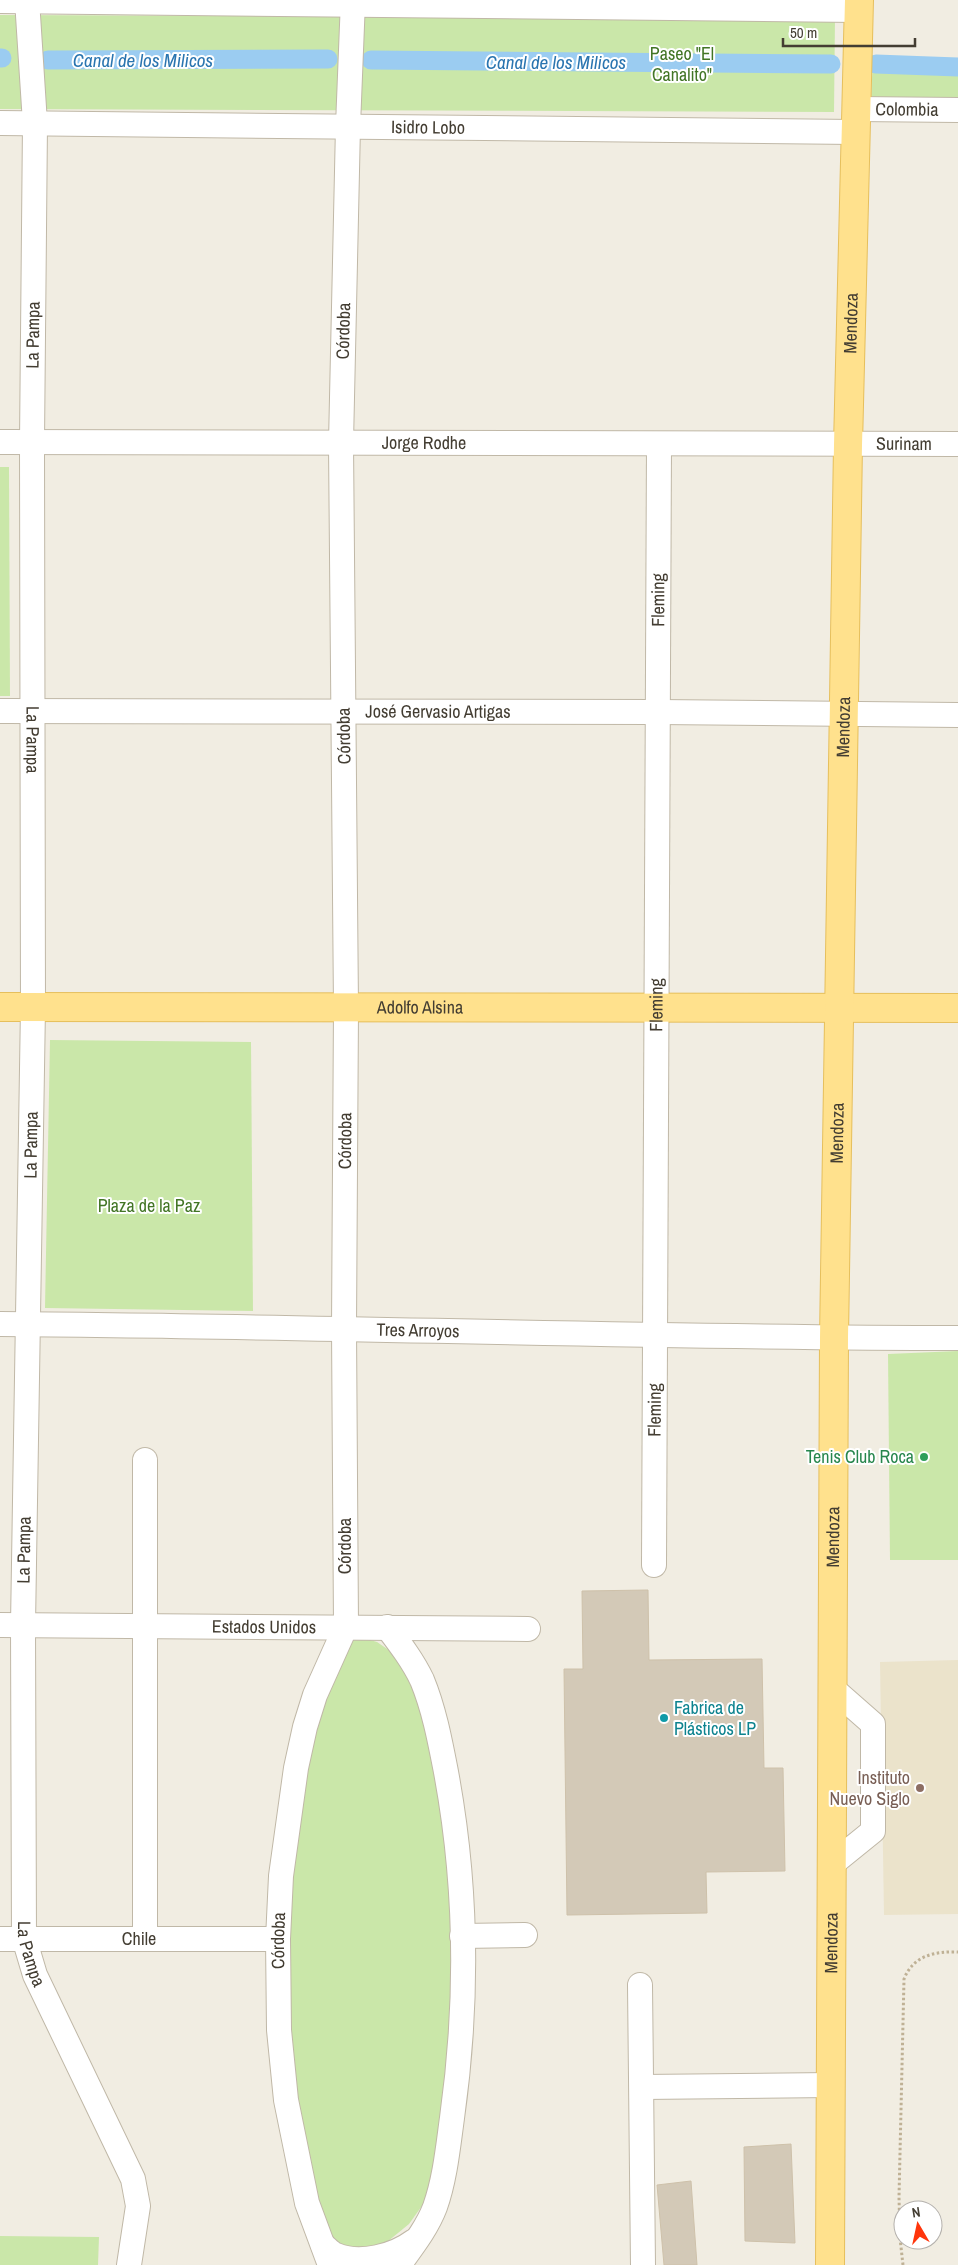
<svg xmlns="http://www.w3.org/2000/svg" width="958" height="2265" font-family="'Archivo Narrow',sans-serif">
<rect width="100%" height="100%" fill="#f1ede2"/>
<polygon fill="#ebe3cb" points="958,1660 958,1914 884,1915 880,1662"/>
<g fill="#cae7a9">
<polygon points="0,15 835,18 834,112 0,109"/>
<polygon points="873,57 958,58 958,102 871,101"/>
<polygon points="0,467 9,467 10,696 0,696"/>
<polygon points="50,1040 251,1042 253,1311 45,1308"/>
<polygon points="958,1351 958,1560 890,1560 888,1354"/>
<polygon points="357,1636 377,1642 399,1657 418,1682 452,1826 456,2052 429,2196 409,2224 387,2242 360,2249 336,2248 311,2201 298,2143 279,1939 308,1728 346,1646"/>
<polygon points="0,2236 99,2237 98,2265 0,2265"/>
</g>
<g fill="none" stroke-linecap="round" stroke-linejoin="round">
<g stroke="#9bccf1" stroke-width="19">
<polyline points="0,58 2,58"/>
<polyline points="48,60 328,59"/>
<polyline points="371,60 831,64"/>
<polyline points="876,64 958,67"/>
</g>
</g>
<g fill="#d3c9b7" stroke="#cec1aa">
<polygon points="648,1590 649,1660 762,1659 764,1768 783,1768 785,1871 706,1872 707,1913 567,1915 564,1669 583,1669 582,1591"/>
<polygon points="791,2144 795,2243 745,2241 744,2147"/>
<polygon points="691,2181 697,2265 664,2265 657,2185"/>
</g>
<g fill="none" stroke-linecap="round" stroke-linejoin="round">
<defs>
<g id="minor">
<path id="s1" d="M 27,0 L 35,123 L 32,442 L 33,1007 L 23,1625 L 24,1938 L 35,1975 L 133,2179 L 138,2206 L 129,2265"/>
<polyline points="0,1 858,10"/>
<path id="s2" d="M 857,109 L 958,110"/>
<path id="s3" d="M 0,123 L 855,132"/>
<path id="s4" d="M 0,442 L 958,444"/>
<path id="s5" d="M 0,711 L 658,712 L 958,715"/>
<path id="s6" d="M 0,1324 C 319,1326 639,1338 958,1338"/>
<path id="s7" d="M 654,1565 L 659,444"/>
<path id="s8" d="M 0,1625 L 528,1629"/>
<path d="M 387,1627 C 400,1644 413,1661 422,1680 C 434,1709 440,1741 446,1772 C 467,1885 468,2004 452,2118 C 448,2147 445,2179 435,2207 C 427,2228 412,2247 399,2265"/>
<polyline points="831,1865 873,1831 873,1724 832,1688"/>
<polyline points="462,1936 525,1935"/>
<path id="s9" d="M 0,1939 L 278,1939"/>
<polyline points="145,1939 145,1460"/>
<polyline points="640,1985 643,2265"/>
<polyline points="642,2087 831,2085"/>
<path d="M 323,2245 C 327,2248 331,2253 336,2255 C 360,2265 394,2256 414,2241"/>
<path id="s10" d="M 330,2265 L 307,2203 L 286,2100 L 279,2030 L 278,1939 L 281,1876 L 296,1768 L 305,1727 L 315,1695 L 346,1626 L 344,1328 L 346,1008 L 341,443 L 348,126 L 353,0"/>
</g>
<g id="major">
<path id="s11" d="M 0,1007 L 958,1008"/>
<path id="s12" d="M 830,2265 L 834,1338 L 848,445 L 859,0"/>
</g>
</defs>
<use href="#minor" stroke="#c0b8a7" stroke-width="26"/>
<use href="#major" stroke="#e6bf5c" stroke-width="30"/>
<path stroke="#bfb195" stroke-width="3" stroke-dasharray="2.5 2.5" stroke-linecap="butt" d="M 903,2265 L 900,2238 L 899,2197 L 904,1979 C 913,1956 934,1951 958,1952"/>
<use href="#minor" stroke="#fff" stroke-width="24"/>
<use href="#major" stroke="#ffe18d" stroke-width="28"/>
</g>
<circle fill="#2e9e5b" stroke="#fff" stroke-width="2" cx="924" cy="1457" r="5"/>
<circle fill="#0f9aa8" stroke="#fff" stroke-width="2" cx="664" cy="1718" r="5"/>
<circle fill="#8d6e63" stroke="#fff" stroke-width="2" cx="920" cy="1788" r="5"/>
<g text-anchor="middle" stroke-width="4" stroke-linejoin="round" paint-order="stroke">
<g font-size="18" fill="#427525" stroke="#fff">
<text x="682" y="60">Paseo "El<tspan x="682" dy="21">Canalito"</tspan></text>
<text x="149" y="1212">Plaza de la Paz</text>
</g>
<g font-size="18" fill="#433d32" stroke="#fff">
<text dy="6" stroke="none"><textPath href="#s2" startOffset="50">Colombia</textPath></text>
<text dy="6" stroke="none"><textPath href="#s3" startOffset="428">Isidro Lobo</textPath></text>
<text dy="6" stroke="none"><textPath href="#s12" startOffset="1942">Mendoza</textPath></text>
<text dy="6" stroke="none"><textPath href="#s10" startOffset="1951">Córdoba</textPath></text>
<text transform="translate(33 335) rotate(-89)" y="6">La Pampa</text>
<text dy="6" stroke="none"><textPath href="#s4" startOffset="424">Jorge Rodhe</textPath></text>
<text dy="6" stroke="none"><textPath href="#s4" startOffset="904">Surinam</textPath></text>
<text dy="6" stroke="none"><textPath href="#s7" startOffset="965">Fleming</textPath></text>
<text dy="6" stroke="none"><textPath href="#s5" startOffset="438">José Gervasio Artigas</textPath></text>
<text dy="6" stroke="none"><textPath href="#s12" startOffset="1538">Mendoza</textPath></text>
<text transform="translate(344 736) rotate(-91)" y="6">Córdoba</text>
<text dy="6" stroke="none"><textPath href="#s1" startOffset="740">La Pampa</textPath></text>
<text dy="6" stroke="none"><textPath href="#s7" startOffset="560">Fleming</textPath></text>
<text dy="6" stroke="none"><textPath href="#s11" startOffset="420">Adolfo Alsina</textPath></text>
<text dy="6" stroke="none"><textPath href="#s12" startOffset="1132">Mendoza</textPath></text>
<text dy="6" stroke="none"><textPath href="#s10" startOffset="1141">Córdoba</textPath></text>
<text transform="translate(31 1145) rotate(-89)" y="6">La Pampa</text>
<text dy="6" stroke="none"><textPath href="#s6" startOffset="418">Tres Arroyos</textPath></text>
<text dy="6" stroke="none"><textPath href="#s7" startOffset="155">Fleming</textPath></text>
<text dy="6" stroke="none"><textPath href="#s12" startOffset="728">Mendoza</textPath></text>
<text transform="translate(345 1546) rotate(-90)" y="6">Córdoba</text>
<text transform="translate(24 1550) rotate(-89)" y="6">La Pampa</text>
<text dy="6" stroke="none"><textPath href="#s8" startOffset="264">Estados Unidos</textPath></text>
<text dy="6" stroke="none"><textPath href="#s9" startOffset="139">Chile</textPath></text>
<text dy="6" stroke="none"><textPath href="#s10" startOffset="331">Córdoba</textPath></text>
<text dy="6" stroke="none"><textPath href="#s12" startOffset="322">Mendoza</textPath></text>
<text dy="6" stroke="none"><textPath href="#s1" startOffset="1955">La Pampa</textPath></text>
</g>
<g font-size="18" fill="#27864d" stroke="#fff" text-anchor="end">
<text x="914" y="1463">Tenis Club Roca</text>
</g>
<g font-size="18" fill="#0d838f" stroke="#fff" text-anchor="start">
<text x="674" y="1714">Fabrica de<tspan x="674" dy="21">Plásticos LP</tspan></text>
</g>
<g font-size="18" fill="#785e54" stroke="#fff" text-anchor="end">
<text x="910" y="1784">Instituto<tspan x="910" dy="21">Nuevo Siglo</tspan></text>
</g>
<g font-size="19" font-style="italic" fill="#2a75b0" stroke="#fff">
<text x="143" y="67">Canal de los Milicos</text>
<text x="556" y="69">Canal de los Milicos</text>
</g>
</g>
<g transform="translate(918 2225) rotate(351)"><circle r="24" fill="#ffffff" stroke="#b4b1ad"/>
<path d="M0-4L9 19L0 12L-9 19Z" fill="#ff350b"/>
<text y="-8" font-size="14" font-weight="bold" text-anchor="middle" fill="#433d32">N</text>
</g>
<path d="M783 38v8h132v-8" fill="none" stroke="#433d32" stroke-width="2.5"/>
<text x="790" y="38" font-size="15" fill="#433d32" stroke="#ffffff" stroke-width="4" paint-order="stroke">50 m</text>
</svg>
